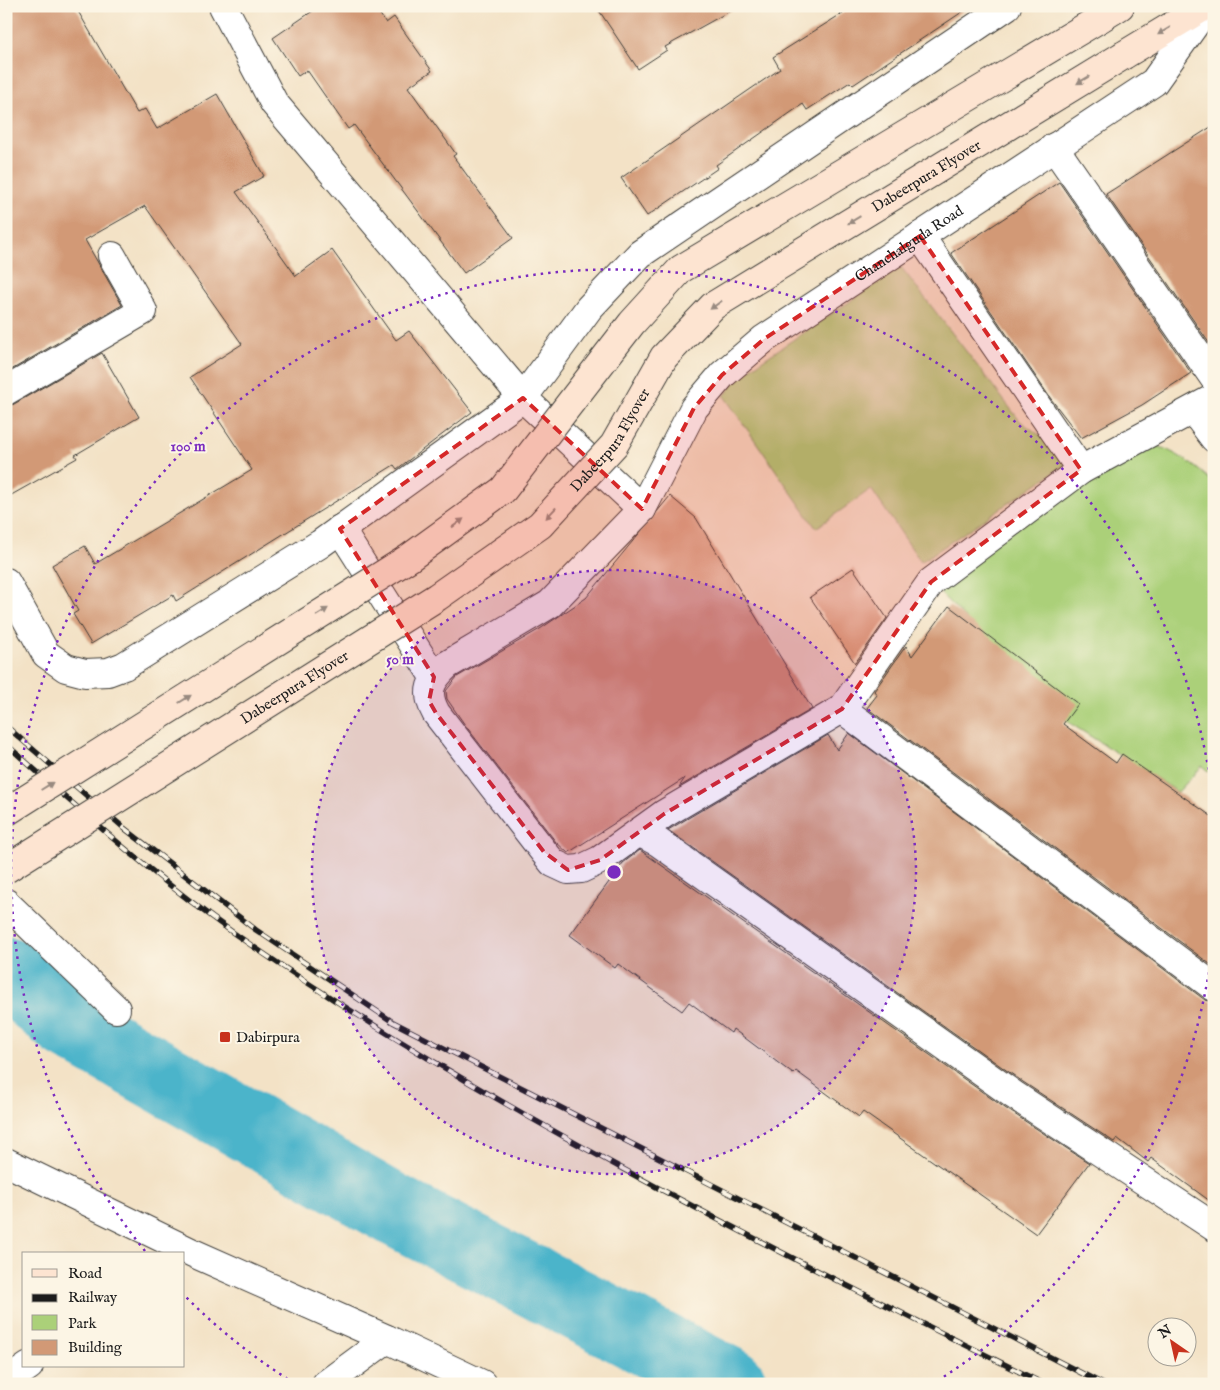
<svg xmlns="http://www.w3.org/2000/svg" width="1220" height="1390" font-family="'IM FELL English',serif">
<rect width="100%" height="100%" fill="#fcf5e5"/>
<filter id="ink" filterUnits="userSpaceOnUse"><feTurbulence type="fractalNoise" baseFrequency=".02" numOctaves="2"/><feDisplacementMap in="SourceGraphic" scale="10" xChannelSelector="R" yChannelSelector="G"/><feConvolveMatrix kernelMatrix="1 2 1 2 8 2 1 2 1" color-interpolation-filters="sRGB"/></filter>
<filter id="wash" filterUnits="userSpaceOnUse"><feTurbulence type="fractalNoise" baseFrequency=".0096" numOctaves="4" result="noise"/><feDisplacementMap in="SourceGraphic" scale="20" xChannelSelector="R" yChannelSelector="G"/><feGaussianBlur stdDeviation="1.12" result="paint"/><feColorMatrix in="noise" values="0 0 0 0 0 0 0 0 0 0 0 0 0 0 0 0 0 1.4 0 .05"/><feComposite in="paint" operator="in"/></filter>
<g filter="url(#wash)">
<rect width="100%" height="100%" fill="#f3e2c6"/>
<g fill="#abd079" stroke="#64764a">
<polygon points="901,267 1020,421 1038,434 1059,444 1068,463 921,562 871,489 816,528 724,396 735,382 754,366"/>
<path d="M 1149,443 C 1176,451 1194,465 1214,483 L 1214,776 L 1202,766 L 1178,792 L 1068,722 L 930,583 Z"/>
</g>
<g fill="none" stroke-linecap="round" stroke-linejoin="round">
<polyline stroke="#4cb4ca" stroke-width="72" points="6,972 67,1023 398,1212 731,1384"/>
</g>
<g id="blocks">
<g fill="#d29976">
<polygon points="6,6 75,6 137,113 145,109 157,129 217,94 264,176 236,192 296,276 332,250 396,340 409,331 472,412 397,469 394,465 176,601 173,595 91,644 73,614 78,611 52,565 85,546 95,564 252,470 190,377 242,344 145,206 85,240 122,305 6,373"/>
<polygon points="320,6 374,6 386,23 394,17 432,71 408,87 456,154 453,156 513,238 464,273 354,125 348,129 307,70 298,76 273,38"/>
<polygon points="596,6 739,6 665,47 667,50 638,69"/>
<polygon points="854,6 971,6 853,85 850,82 807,110 803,104 716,165 718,168 647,216 621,178 780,69 773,57"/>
<polygon points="1214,125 1214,350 1106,194"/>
<polygon points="1059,182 1191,373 1142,405 1081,438 1051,399 951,253"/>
<polygon points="102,353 139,417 75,455 77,458 6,498 6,407 14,404"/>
<polygon points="670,496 696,518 812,709 679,787 685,778 568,853 556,842 465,725 447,699 446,691 457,677 540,629 586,598"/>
<polygon points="853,568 887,618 855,663 810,597"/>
<polygon points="949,606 1078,704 1063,724 1116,763 1122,754 1214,818 1214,967 867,708 877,695 874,691 906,646 912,656"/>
<polygon points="849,733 1205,1000 1214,1002 1214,1204 1151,1158 1148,1162 1117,1138 1114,1142 1108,1138 1023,1082 668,830 828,735 837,750"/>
<polygon points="640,850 1005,1108 1089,1163 1036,1234 863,1112 859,1117 796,1071 793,1074 733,1029 731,1033 689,1002 682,1011 618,964 615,968 570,935 623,863"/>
</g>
</g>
</g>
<g filter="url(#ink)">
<use href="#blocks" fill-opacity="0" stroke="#3c3a36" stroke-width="1"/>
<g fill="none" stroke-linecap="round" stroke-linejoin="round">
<defs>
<g id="minor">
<polyline points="1054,147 1214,378"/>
<polyline points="920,236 1081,470"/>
<polyline points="6,391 143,311 112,256"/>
<polyline points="1193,410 1214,438"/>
<path d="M 642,509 L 550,604 L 447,665 C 431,680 424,691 436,713 L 544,852 L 553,863 L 568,870 L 581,869 L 600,860 L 664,814 L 842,709 L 931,582 L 1081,470 L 1214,398"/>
<polyline points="340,529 434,677"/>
<polyline points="6,582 46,654 66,668 85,673 108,672 124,666 320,544 523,398"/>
<polyline points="842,709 1214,987"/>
<polyline points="639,832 658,842 1014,1095 1214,1227"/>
<polyline points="6,903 116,1009"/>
<polyline points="6,1162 193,1253 387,1339 482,1384"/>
<polyline points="6,1382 29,1366"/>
<polyline points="326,1384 387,1339"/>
</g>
<g id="tertiary">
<path id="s1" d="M 223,6 L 274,103 L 523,398 L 642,509 L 694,408 L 722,375 L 764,339 L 1154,82 L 1208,6"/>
<polyline points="523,398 589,308 640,254 1007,6"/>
</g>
<g id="secondary">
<polyline points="1099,19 1120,6"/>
<polyline points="1124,55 1205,6"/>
</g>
</defs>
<use href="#minor" stroke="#3c3a36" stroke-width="30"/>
<use href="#tertiary" stroke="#3c3a36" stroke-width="30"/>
<use href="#secondary" stroke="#3c3a36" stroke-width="30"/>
<use href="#minor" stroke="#fff" stroke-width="28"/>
<use href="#tertiary" stroke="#fff" stroke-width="28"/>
<use href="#secondary" stroke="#fde4d1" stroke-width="28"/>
<defs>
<g id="rail">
<polyline points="6,726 124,828 256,930 393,1022 1103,1384"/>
<path d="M 6,744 C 84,814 162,884 248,943 C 499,1115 773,1249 1044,1384"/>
</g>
</defs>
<use href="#rail" stroke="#1c1c1c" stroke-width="5.5"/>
<use href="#rail" stroke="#fcf5e5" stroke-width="4" stroke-dasharray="11" stroke-linecap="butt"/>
<defs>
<g id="secondary-bridge">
<polyline points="6,812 409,558 503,490 632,323 681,269 1099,19"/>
<path id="s2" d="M 6,869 L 437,597 L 540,525 L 614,445 L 664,357 L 713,306 L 1124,55"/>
</g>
</defs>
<use href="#secondary-bridge" stroke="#3c3a36" stroke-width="30" stroke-linecap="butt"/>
<use href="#secondary-bridge" stroke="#fde4d1" stroke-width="28"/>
</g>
<defs><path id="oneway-solid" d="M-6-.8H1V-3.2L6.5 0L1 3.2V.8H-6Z" transform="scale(1.25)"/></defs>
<g fill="#988a80">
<use href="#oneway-solid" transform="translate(1164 31) rotate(149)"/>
<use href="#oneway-solid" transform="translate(1083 80) rotate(149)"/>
<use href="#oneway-solid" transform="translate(854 220) rotate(149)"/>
<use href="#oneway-solid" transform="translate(716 305) rotate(144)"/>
<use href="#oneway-solid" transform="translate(551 513) rotate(133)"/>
<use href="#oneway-solid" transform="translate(458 523) rotate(-36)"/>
<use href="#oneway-solid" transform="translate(322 612) rotate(-32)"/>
<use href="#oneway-solid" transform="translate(185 699) rotate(-32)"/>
<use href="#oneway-solid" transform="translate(47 786) rotate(-32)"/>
</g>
</g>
<path fill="#d62828" fill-opacity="0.2" stroke="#d62828" stroke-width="4" stroke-dasharray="10 6" stroke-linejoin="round" d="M 920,236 L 1081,470 L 931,582 L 842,709 L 664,814 L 600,860 L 568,870 L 544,852 L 436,713 L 429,701 L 434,677 L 340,529 L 523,398 L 642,509 L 694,408 L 722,375 L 764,339 Z"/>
<circle cx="614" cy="872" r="302" fill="#7b2cbf" fill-opacity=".12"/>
<g fill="none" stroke="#7b2cbf" stroke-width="2.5" stroke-dasharray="2.5 5">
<circle cx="614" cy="872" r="302"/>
<path d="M1214 935A603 603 0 0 1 934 1383M294 1383A603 603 0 0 1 184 1295M145 1251A603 603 0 1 1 1214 809"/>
</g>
<rect fill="#c8321e" stroke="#fcf5e5" stroke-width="2" x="219" y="1031" width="12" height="12" rx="2.5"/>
<g text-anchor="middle" stroke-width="4" stroke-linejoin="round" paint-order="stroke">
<g font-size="15" fill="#1c1c1c" stroke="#fcf5e5">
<text dy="5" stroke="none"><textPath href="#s2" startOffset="1166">Dabeerpura Flyover</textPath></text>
<text dy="5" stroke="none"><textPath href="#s1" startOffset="1044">Chanchalguda Road</textPath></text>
<text dy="5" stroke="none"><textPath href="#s2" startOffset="746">Dabeerpura Flyover</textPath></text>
<text dy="5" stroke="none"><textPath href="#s2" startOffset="341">Dabeerpura Flyover</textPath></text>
</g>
<g font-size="15" fill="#1c1c1c" stroke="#fcf5e5" text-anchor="start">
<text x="236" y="1042">Dabirpura</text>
</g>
</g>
<circle cx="614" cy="872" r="8" fill="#7b2cbf" stroke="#fcf5e5" stroke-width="2.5"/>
<g font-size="15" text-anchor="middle" font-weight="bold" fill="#7b2cbf" stroke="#fcf5e5" stroke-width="4" stroke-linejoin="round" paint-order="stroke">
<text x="188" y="451">100 m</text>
<text x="400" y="664">50 m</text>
</g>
<rect width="1220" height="1390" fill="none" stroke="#fcf5e5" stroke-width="25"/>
<rect x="22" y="1252" width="162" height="115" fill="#fcf5e5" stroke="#a29e95"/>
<rect x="32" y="1269" width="25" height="8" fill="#fde4d1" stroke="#a29e95"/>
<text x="68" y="1278" font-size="15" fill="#1c1c1c">Road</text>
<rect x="32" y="1294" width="25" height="8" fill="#1c1c1c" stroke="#a29e95"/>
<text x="68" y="1302" font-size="15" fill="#1c1c1c">Railway</text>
<rect x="32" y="1315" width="25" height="15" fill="#abd079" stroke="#a29e95"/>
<text x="68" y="1328" font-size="15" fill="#1c1c1c">Park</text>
<rect x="32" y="1340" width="25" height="15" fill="#d29976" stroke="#a29e95"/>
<text x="68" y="1352" font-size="15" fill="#1c1c1c">Building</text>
<g transform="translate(1172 1342) rotate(326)"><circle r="24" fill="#fcf5e5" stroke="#a29e95"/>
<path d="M0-4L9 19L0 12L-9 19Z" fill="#c8321e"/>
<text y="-8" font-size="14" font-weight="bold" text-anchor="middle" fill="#1c1c1c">N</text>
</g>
</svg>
